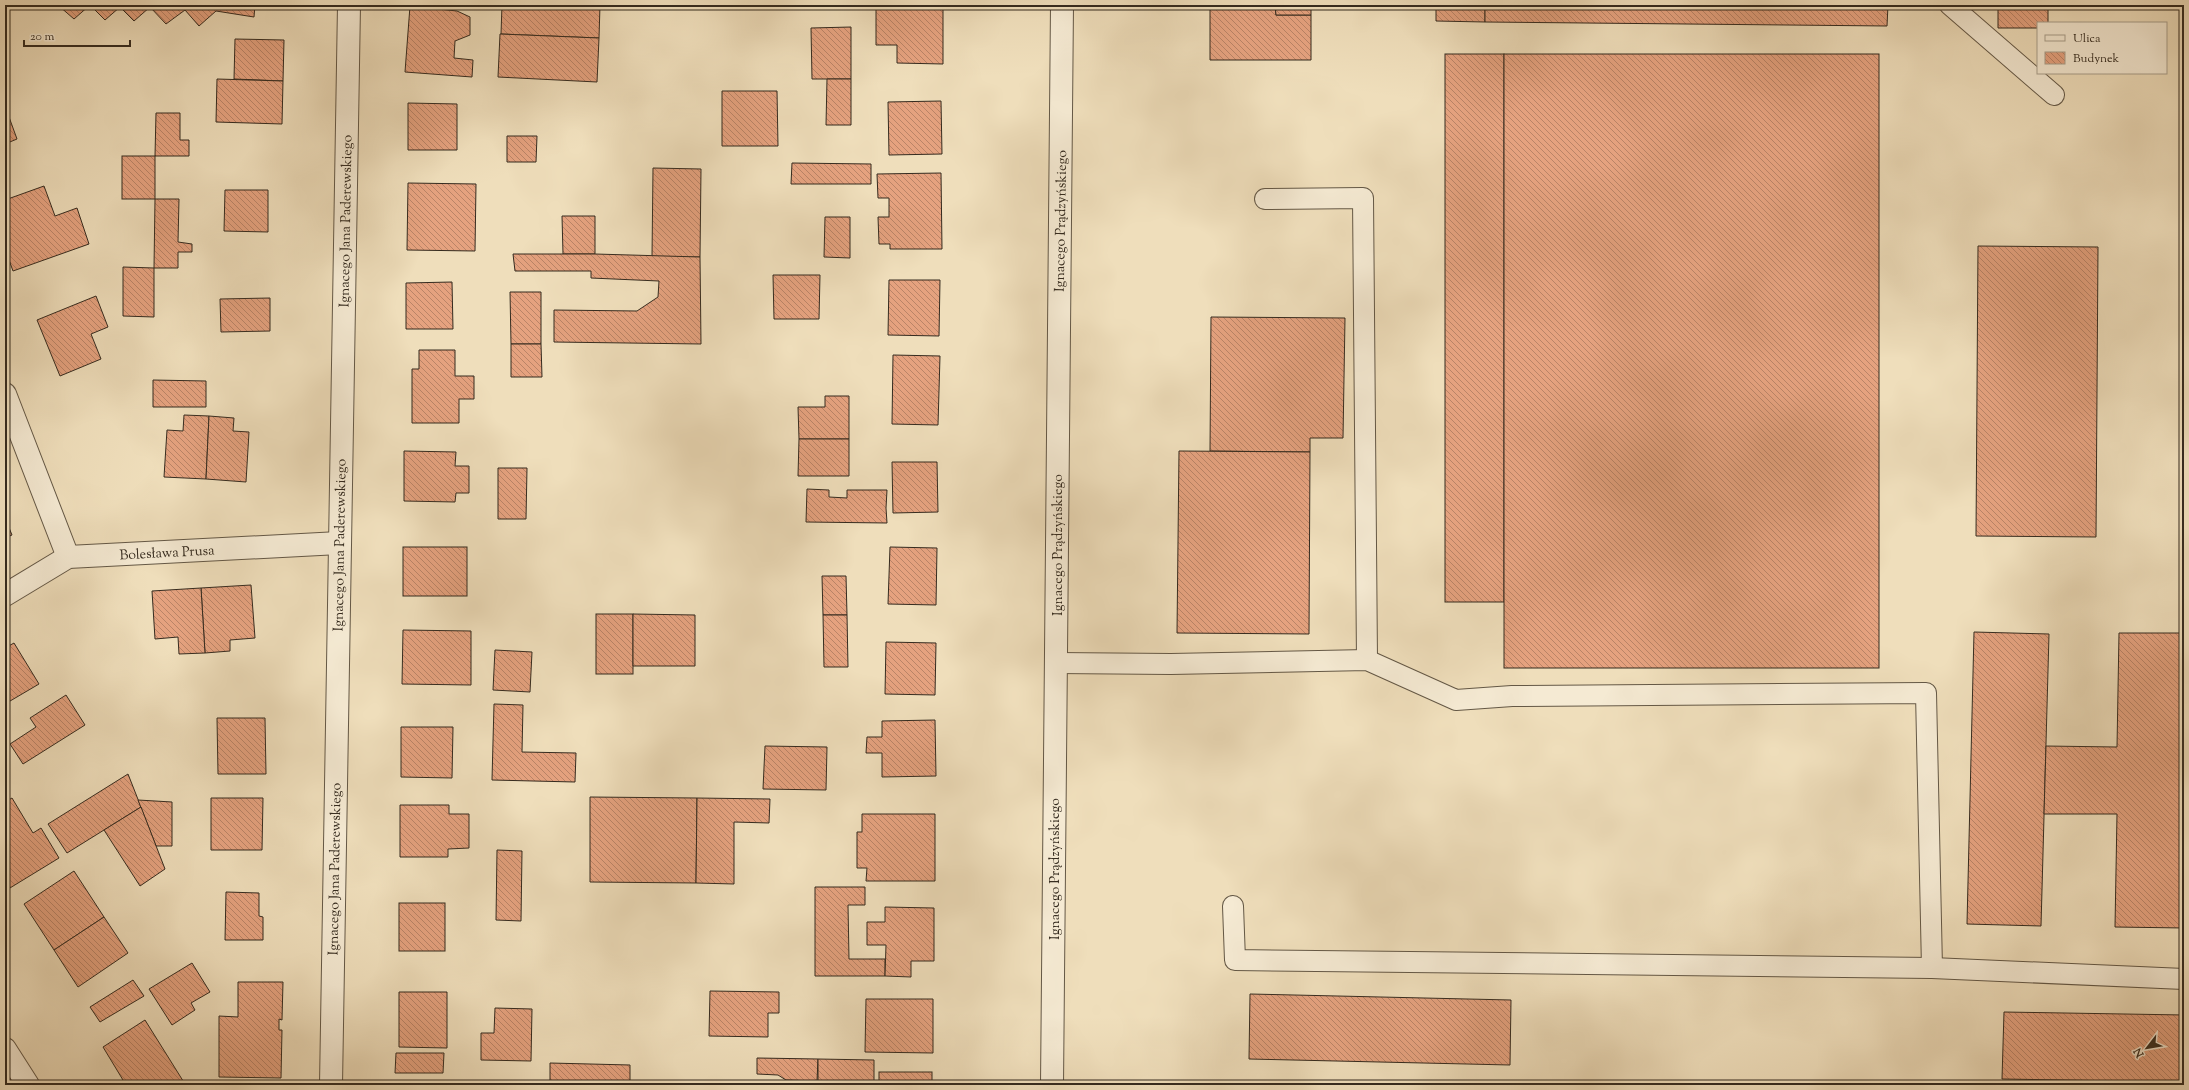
<svg xmlns="http://www.w3.org/2000/svg" width="2189" height="1090" font-family="'Sorts Mill Goudy',serif">
<defs>
<pattern id="building-back-hatch" width="6" height="6" patternUnits="userSpaceOnUse"><rect width="6" height="6" fill="#e5a27f"/><path d="M-1 5l2 2M0 0l6 6M5-1l2 2" fill="none" stroke="#ba8467"/></pattern>
</defs>
<rect width="100%" height="100%" fill="#efdebb"/>
<filter id="stains"><feTurbulence type="fractalNoise" baseFrequency=".005" numOctaves="4"/><feColorMatrix values="0 0 0 0 .2 0 0 0 0 .09 0 0 0 0 .02 0 0 0 .5 -.17"/></filter>
<radialGradient id="worn" r=".72"><stop offset=".6" stop-color="#630" stop-opacity="0"/><stop offset="1" stop-color="#630" stop-opacity=".3"/></radialGradient>
<g fill="url(#building-back-hatch)" stroke="#352b1f">
<polygon points="90,5 255,5 254,17 216,11 199,26 185,10 166,24 150,7 134,21 120,7 105,20"/>
<polygon points="90,5 74,19 59,6 36,6"/>
<polygon points="502,5 600,5 599,38 501,34"/>
<polygon points="1210,5 1275,5 1276,15 1311,15 1311,60 1210,60"/>
<polygon points="1275,5 1311,5 1311,15 1276,15"/>
<polygon points="1436,5 1485,5 1485,22 1436,21"/>
<polygon points="1485,5 1888,5 1887,26 1485,22"/>
<polygon points="1998,5 2048,5 2048,23 2038,23 2038,28 1998,28"/>
<polygon points="410,6 457,11 470,17 470,35 455,41 454,58 473,60 472,77 405,72"/>
<polygon points="876,8 943,9 943,64 897,63 897,45 876,45"/>
<polygon points="851,27 851,79 812,79 811,28"/>
<polygon points="500,34 599,38 597,82 498,77"/>
<polygon points="235,39 284,40 283,81 234,79"/>
<rect x="1445" y="54" width="59" height="548"/>
<rect x="1504" y="54" width="375" height="614"/>
<polygon points="217,79 283,81 282,124 216,122"/>
<polygon points="827,79 851,79 851,125 826,125"/>
<polygon points="722,91 777,91 778,146 722,146"/>
<polygon points="941,101 942,154 889,155 888,102"/>
<polygon points="408,103 457,104 457,150 408,150"/>
<polygon points="5,106 17,139 5,144"/>
<polygon points="156,113 180,113 180,140 189,140 189,156 155,156"/>
<polygon points="507,136 537,136 536,162 507,162"/>
<rect x="122" y="156" width="33" height="43"/>
<polygon points="792,163 871,164 871,184 791,184"/>
<polygon points="653,168 701,169 700,257 652,257"/>
<polygon points="941,173 942,249 890,249 890,244 879,244 878,217 889,217 889,198 878,198 877,174"/>
<polygon points="408,183 476,184 475,251 407,250"/>
<polygon points="44,186 55,216 77,208 89,244 13,271 5,249 5,200"/>
<polygon points="225,190 268,190 268,232 224,231"/>
<polygon points="155,199 179,199 178,242 192,244 192,252 178,252 178,268 154,268"/>
<polygon points="562,216 595,216 595,254 563,254"/>
<polygon points="825,217 850,217 850,258 824,257"/>
<polygon points="1978,246 2098,247 2096,537 1976,536"/>
<polygon points="513,254 595,254 700,257 701,344 554,342 554,310 637,311 658,297 659,281 591,278 591,271 515,271"/>
<polygon points="123,267 154,268 154,317 123,316"/>
<polygon points="773,275 820,275 819,319 774,319"/>
<polygon points="889,280 940,280 939,336 888,335"/>
<polygon points="452,282 453,329 406,329 406,283"/>
<polygon points="510,292 541,292 541,344 511,344"/>
<polygon points="96,296 108,327 91,334 101,359 60,376 37,320"/>
<polygon points="270,298 270,331 221,332 220,299"/>
<polygon points="1211,317 1345,318 1343,438 1310,438 1310,452 1210,451"/>
<polygon points="511,344 541,344 542,377 511,377"/>
<polygon points="419,350 455,350 455,376 474,376 474,399 459,399 459,423 412,423 412,369 419,369"/>
<polygon points="893,355 940,356 938,425 892,424"/>
<polygon points="153,380 206,381 206,407 153,407"/>
<polygon points="825,396 849,396 849,439 799,439 798,407 825,407"/>
<polygon points="184,415 209,416 206,479 164,477 167,430 183,431"/>
<polygon points="209,416 234,418 233,431 249,432 246,482 206,479"/>
<polygon points="799,439 849,439 849,476 798,476"/>
<polygon points="404,451 456,452 455,466 469,466 469,493 456,493 455,502 404,501"/>
<polygon points="1179,451 1310,452 1309,634 1177,633"/>
<polygon points="892,462 937,462 938,512 893,513"/>
<polygon points="498,468 527,468 526,519 498,519"/>
<polygon points="807,489 829,490 829,497 847,498 847,490 887,490 886,508 887,523 806,522"/>
<polygon points="5,518 12,535 5,538"/>
<rect x="403" y="547" width="64" height="49"/>
<polygon points="890,547 937,548 936,605 888,604"/>
<polygon points="822,576 846,576 847,615 823,615"/>
<polygon points="251,585 255,638 230,640 230,651 205,653 201,588"/>
<polygon points="201,588 205,653 179,654 178,637 155,639 152,591"/>
<rect x="596" y="614" width="37" height="60"/>
<polygon points="633,614 695,615 695,666 633,666"/>
<polygon points="823,615 847,615 848,667 824,667"/>
<polygon points="403,630 471,631 471,685 402,684"/>
<polygon points="1974,632 2049,634 2041,926 1967,924"/>
<polygon points="2119,633 2184,633 2184,928 2115,927 2117,814 2044,814 2046,746 2117,747"/>
<polygon points="886,642 936,643 935,695 885,694"/>
<polygon points="14,643 39,684 5,704 5,648"/>
<polygon points="495,650 532,652 530,692 493,690"/>
<polygon points="66,695 85,725 23,764 10,744 36,727 30,718"/>
<polygon points="494,704 523,705 522,752 576,753 575,782 492,780"/>
<polygon points="217,718 265,718 266,774 218,774"/>
<polygon points="935,720 936,776 882,777 882,753 866,753 867,737 882,737 882,721"/>
<polygon points="401,727 453,727 452,778 401,777"/>
<polygon points="765,746 827,747 826,790 763,789"/>
<polygon points="128,774 141,807 67,853 48,824"/>
<polygon points="590,797 697,798 696,883 590,882"/>
<polygon points="12,798 33,833 41,828 59,858 5,891 5,802"/>
<polygon points="211,798 263,798 262,850 211,850"/>
<polygon points="697,798 770,799 769,823 734,822 734,884 696,883"/>
<polygon points="138,800 172,802 172,846 156,846"/>
<polygon points="400,805 449,805 449,814 469,814 469,848 448,849 448,857 400,857"/>
<polygon points="141,807 165,869 140,886 104,830"/>
<polygon points="862,814 935,814 935,881 866,881 867,868 857,868 857,832 862,832"/>
<polygon points="497,850 522,851 521,921 496,920"/>
<polygon points="74,871 104,917 54,950 24,904"/>
<polygon points="815,887 865,887 865,905 848,905 849,959 885,959 885,976 815,976"/>
<polygon points="226,892 259,893 259,916 263,917 263,940 225,940"/>
<rect x="399" y="903" width="46" height="48"/>
<polygon points="885,907 934,908 934,961 911,961 911,977 885,976 886,945 867,945 867,922 885,922"/>
<polygon points="104,917 128,953 78,987 54,950"/>
<polygon points="192,963 210,992 191,1003 195,1010 172,1025 149,989"/>
<polygon points="133,980 144,996 100,1022 90,1007"/>
<polygon points="238,982 283,982 282,1020 279,1019 279,1030 282,1030 281,1078 219,1077 219,1016 238,1017"/>
<polygon points="710,991 779,992 779,1013 768,1013 768,1037 709,1036"/>
<polygon points="399,992 447,992 447,1048 399,1047"/>
<polygon points="1250,994 1511,1000 1510,1065 1249,1059"/>
<polygon points="866,999 933,999 933,1053 865,1052"/>
<polygon points="495,1008 532,1009 531,1061 481,1060 481,1033 494,1033"/>
<polygon points="2004,1012 2184,1015 2184,1082 2002,1079"/>
<polygon points="145,1020 185,1084 184,1085 126,1085 103,1047"/>
<polygon points="396,1053 444,1053 443,1073 395,1073"/>
<polygon points="757,1058 818,1059 817,1081 786,1080 778,1075 757,1074"/>
<polygon points="818,1059 874,1060 874,1084 818,1082"/>
<polygon points="550,1063 630,1065 630,1085 550,1085"/>
<rect x="879" y="1072" width="53" height="13"/>
<rect x="398" y="1084" width="48" height="1"/>
</g>
<g fill="none" stroke-linecap="round" stroke-linejoin="round">
<defs>
<g id="service">
<polyline points="1950,5 2054,95"/>
<polyline points="1265,199 1363,198 1367,660"/>
<polyline points="1056,663 1171,664 1367,660 1456,700 1512,696 1926,693 1932,968"/>
<polyline points="1233,906 1235,960 1932,968 2184,979"/>
</g>
<g id="minor">
<polyline points="5,394 68,557"/>
<polyline points="5,595 68,557 339,543"/>
<polyline points="331,1085 349,5"/>
</g>
<g id="tertiary">
<polyline points="5,1049 28,1085"/>
<polyline points="1052,1085 1062,5"/>
</g>
</defs>
<use href="#service" stroke="#645846" stroke-width="22"/>
<use href="#minor" stroke="#645846" stroke-width="24"/>
<use href="#tertiary" stroke="#645846" stroke-width="24"/>
<use href="#service" stroke="#f5ead3" stroke-width="20"/>
<use href="#minor" stroke="#f5ead3" stroke-width="22"/>
<use href="#tertiary" stroke="#f5ead3" stroke-width="22"/>
</g>
<g text-anchor="middle" stroke-width="3" stroke-linejoin="round" paint-order="stroke">
<g font-size="14" fill="#352b1f" stroke="#f5ead3">
<text transform="translate(345 221) rotate(-89)" y="5">Ignacego Jana Paderewskiego</text>
<text transform="translate(1060 221) rotate(-89)" y="5">Ignacego Prądzyńskiego</text>
<text transform="translate(339 545) rotate(-89)" y="5">Ignacego Jana Paderewskiego</text>
<text transform="translate(1057 545) rotate(-90)" y="5">Ignacego Prądzyńskiego</text>
<text transform="translate(167 552) rotate(-3)" y="5">Bolesława Prusa</text>
<text transform="translate(334 869) rotate(-89)" y="5">Ignacego Jana Paderewskiego</text>
<text transform="translate(1054 869) rotate(-90)" y="5">Ignacego Prądzyńskiego</text>
</g>
</g>
<rect width="2189" height="1090" fill="none" stroke="#efdebb" stroke-width="20"/>
<rect x="6" y="6" width="2177" height="1078" fill="none" stroke="#352b1f" stroke-width="2"/>
<rect x="10" y="10" width="2169" height="1070" fill="none" stroke="#352b1f"/>
<rect x="2037" y="22" width="130" height="52" fill="#f5ead3" stroke="#a89e8b"/>
<rect x="2045" y="35" width="20" height="6" fill="#f5ead3" stroke="#a89e8b"/>
<text x="2073" y="42" font-size="12" fill="#352b1f">Ulica</text>
<rect x="2045" y="52" width="20" height="12" fill="url(#building-back-hatch)" stroke="#a89e8b"/>
<text x="2073" y="62" font-size="12" fill="#352b1f">Budynek</text>
<g transform="translate(2147 1048) rotate(239)" stroke="#f5ead3" stroke-width="3" paint-order="stroke">
<path d="M0-3L7 15L0 10L-7 15Z" fill="#352b1f"/>
<text y="-6" font-size="11" font-weight="bold" text-anchor="middle" fill="#352b1f">N</text>
</g>
<path d="M24 40v6h106v-6" fill="none" stroke="#352b1f" stroke-width="2"/>
<text x="30" y="40" font-size="12" fill="#352b1f" stroke="#f5ead3" stroke-width="3" paint-order="stroke">20 m</text>
<rect width="100%" height="100%" filter="url(#stains)"/>
<rect width="100%" height="100%" fill="url(#worn)"/>
</svg>
